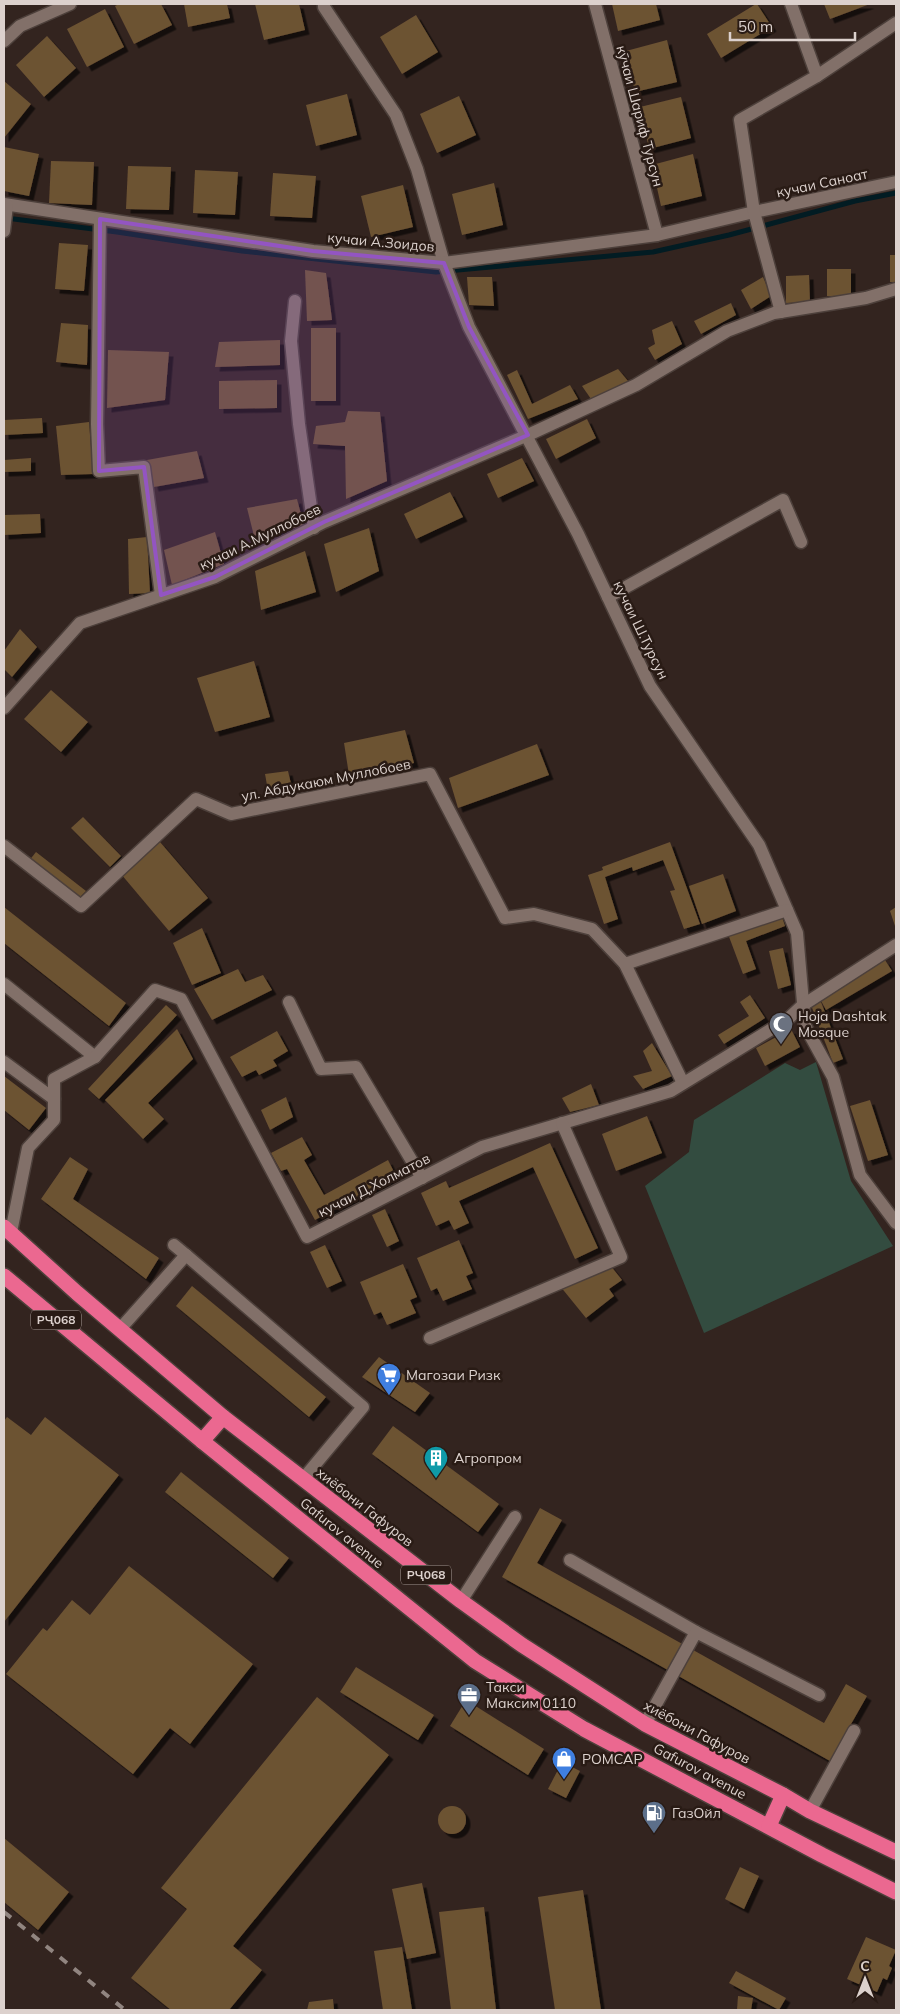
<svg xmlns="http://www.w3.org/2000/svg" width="900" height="2014" font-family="Mulish,sans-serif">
<defs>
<filter id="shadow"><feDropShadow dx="4.5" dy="4.5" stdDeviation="0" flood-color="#0009"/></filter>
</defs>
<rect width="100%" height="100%" fill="#33241f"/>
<polygon fill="#334c40" points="816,1062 851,1181 893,1246 704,1333 645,1186 689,1152 694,1120 785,1063 800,1070"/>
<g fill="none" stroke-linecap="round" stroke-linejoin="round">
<polyline stroke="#021c23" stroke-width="5" points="6,218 117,232 242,251 436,272 653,252 729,235 855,201 896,193"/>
</g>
<g fill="#6c5233" filter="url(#shadow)">
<polygon points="119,4 161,4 172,25 134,44 115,6"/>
<polygon points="184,4 227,4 230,18 188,27"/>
<polygon points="255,4 299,4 305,30 264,40"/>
<polygon points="612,4 656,4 660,20 618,31"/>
<polygon points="756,4 757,4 772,27 721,58 707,34"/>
<polygon points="824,4 870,4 830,19"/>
<polygon points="105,9 124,47 87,67 67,29"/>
<polygon points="416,15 438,52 402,74 380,37"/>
<polygon points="47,36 76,68 44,97 16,65"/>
<polygon points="667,40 677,82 635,92 626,51"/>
<polygon points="4,81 31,104 4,138"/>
<polygon points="347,94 357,135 316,146 306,105"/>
<polygon points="459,96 476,135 437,153 420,114"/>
<polygon points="681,97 691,138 649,149 640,107"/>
<polygon points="4,147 39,154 29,196 4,191"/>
<polygon points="693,154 702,196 661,206 652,165"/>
<polygon points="51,161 94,162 92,205 49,203"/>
<polygon points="128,166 171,167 169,210 126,209"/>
<polygon points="195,170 238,172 235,215 193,213"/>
<polygon points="273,173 316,176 312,218 270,216"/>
<polygon points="494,183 503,225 462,235 452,194"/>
<polygon points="403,185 413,227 371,237 361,196"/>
<polygon points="59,243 88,245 84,291 55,289"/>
<rect x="890" y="255" width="6" height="27"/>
<rect x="827" y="269" width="24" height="27"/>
<polygon points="305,270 326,273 332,320 307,321"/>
<polygon points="809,275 810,302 786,303 786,276"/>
<polygon points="467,277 492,277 494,306 469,305"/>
<polygon points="763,277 771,296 751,309 741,290"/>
<polygon points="731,303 736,315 701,334 694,321"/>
<polygon points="672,321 682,344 655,360 648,348 655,344 652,330"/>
<polygon points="61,323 88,325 87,365 56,362"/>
<rect x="311" y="328" width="25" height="73"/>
<polygon points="280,340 280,365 215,367 219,342"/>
<polygon points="108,350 169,352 165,400 107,408"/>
<polygon points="618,369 628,381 591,399 582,386"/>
<polygon points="517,370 532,404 570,385 578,399 528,419 507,375"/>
<polygon points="277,380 277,408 219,409 219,381"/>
<polygon points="348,411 380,412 387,481 346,499 345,446 313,444 316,426 345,422"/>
<polygon points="42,418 43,433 4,435 4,420"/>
<polygon points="587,419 596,438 556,459 546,439"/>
<polygon points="89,422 93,474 61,475 56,426"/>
<polygon points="197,451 204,478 154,487 147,460"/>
<polygon points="31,458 31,471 4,472 4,460"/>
<polygon points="522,458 534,481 498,498 487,474"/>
<polygon points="450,492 463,517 416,539 404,514"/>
<polygon points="297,499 304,526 254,536 247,508"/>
<polygon points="40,514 41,533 4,535 4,515"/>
<polygon points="369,528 379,571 336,592 324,544"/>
<polygon points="215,532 224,564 172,585 164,550"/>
<polygon points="147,537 150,593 129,594 128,539"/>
<polygon points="305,551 316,592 261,610 255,571"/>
<polygon points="20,629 37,647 12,677 4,669 4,651"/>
<polygon points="254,661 270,717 215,732 197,678"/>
<polygon points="51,690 88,722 61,752 24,719"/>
<polygon points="405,730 414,763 349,775 344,743"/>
<polygon points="537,744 549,775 458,808 449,778"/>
<polygon points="288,771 293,792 269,796 265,774"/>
<polygon points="83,817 121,856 110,867 71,828"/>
<polygon points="160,842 208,898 169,931 121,874"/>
<polygon points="670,842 700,924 684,929 670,891 675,890 663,860 633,871 632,867 605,877 618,919 604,924 588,875 603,870 602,867"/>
<polygon points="36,852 86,891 78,899 28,862"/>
<polygon points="723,874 736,911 702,924 689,886"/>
<polygon points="4,907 126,1003 109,1026 4,943"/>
<polygon points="896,907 896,929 890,911"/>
<polygon points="781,914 785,926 746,941 756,969 743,974 728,934"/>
<polygon points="202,928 221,973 192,985 173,943"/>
<polygon points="783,948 791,985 778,989 769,951"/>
<polygon points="885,960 892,971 826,1010 820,999"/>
<polygon points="238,969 245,982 263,975 272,990 212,1020 194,989"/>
<polygon points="750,995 765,1018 724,1044 718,1035 749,1016 740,1002"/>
<polygon points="821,1002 843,1059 833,1063 811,1005"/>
<polygon points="166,1005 177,1015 99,1099 88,1089"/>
<polygon points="177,1029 193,1059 148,1103 164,1119 143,1139 105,1100"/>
<polygon points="791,1029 800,1047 765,1066 756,1048"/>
<polygon points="277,1031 288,1051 273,1060 277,1066 259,1075 256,1070 242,1077 230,1057"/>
<polygon points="652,1043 672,1076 643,1089 633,1076 652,1071 643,1051"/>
<polygon points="4,1076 46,1108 29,1130 4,1110"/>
<polygon points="591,1084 599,1105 570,1112 562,1098"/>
<polygon points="286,1097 293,1117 270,1130 261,1110"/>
<polygon points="870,1100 888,1155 868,1161 850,1106"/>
<polygon points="647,1116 662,1153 616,1171 602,1134"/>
<polygon points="302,1137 312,1155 304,1160 324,1195 388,1160 396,1176 315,1220 287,1169 281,1171 271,1153"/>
<polygon points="550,1143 598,1248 575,1259 533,1167 459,1201 469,1223 454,1230 449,1220 436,1226 421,1193 446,1181 449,1188"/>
<polygon points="70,1157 88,1169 73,1199 159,1258 146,1279 41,1199"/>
<polygon points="385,1209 399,1241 387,1247 372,1215"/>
<polygon points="459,1240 473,1273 466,1276 472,1289 443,1301 437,1288 431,1291 417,1258"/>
<polygon points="325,1245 342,1281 327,1288 310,1252"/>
<polygon points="403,1264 417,1297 410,1300 416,1313 387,1325 381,1312 374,1315 360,1282"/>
<polygon points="610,1265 622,1280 609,1289 614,1296 586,1318 560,1286"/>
<polygon points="192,1286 326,1397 309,1417 176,1306"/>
<polygon points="379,1357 430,1393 415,1412 362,1377"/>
<polygon points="7,1417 31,1435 45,1417 119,1475 4,1622 4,1421"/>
<polygon points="393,1426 499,1504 478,1532 372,1454"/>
<polygon points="181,1472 289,1558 273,1578 165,1492"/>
<polygon points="540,1508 562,1520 537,1563 824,1723 846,1684 867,1696 830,1761 502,1577"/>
<polygon points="129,1566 253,1664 190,1744 170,1728 133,1774 6,1674 43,1628 47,1631 72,1600 90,1615"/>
<polygon points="356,1667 434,1715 418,1740 340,1692"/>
<polygon points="317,1697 389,1755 233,1946 262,1970 229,2010 171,2010 131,1978 187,1909 161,1888"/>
<polygon points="466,1700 544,1749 528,1775 450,1726"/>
<polygon points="562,1762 580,1771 566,1798 548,1789"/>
<circle cx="452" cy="1820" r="14"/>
<polygon points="4,1838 69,1892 38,1930 4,1902"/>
<polygon points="740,1867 759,1876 744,1909 725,1899"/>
<polygon points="422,1883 436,1953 407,1959 392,1889"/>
<polygon points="583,1890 601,2010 555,2010 538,1897"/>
<polygon points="484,1907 496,2010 451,2010 439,1912"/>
<polygon points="866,1937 896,1950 889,1966 892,1968 887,1980 883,1978 877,1992 847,1979"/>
<polygon points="402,1947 412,2010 383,2010 374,1951"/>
<polygon points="736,1971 786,1998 779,2010 729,1983"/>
<polygon points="738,1996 753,1998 751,2010 737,2010"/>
<polygon points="333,1999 334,2010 307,2010 309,2002"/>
</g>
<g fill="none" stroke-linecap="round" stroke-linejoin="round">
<defs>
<g id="minor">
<polyline points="324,4 324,7 396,115 417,169 444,263 469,327 578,534 650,686 759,845 797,933 805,1026 833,1077 860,1175 896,1223"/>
<polyline points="595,4 657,235"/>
<polyline points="4,41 20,26 70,4"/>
<polyline points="817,76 896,23"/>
<polyline points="4,204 313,251 444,263 657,235 754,212 896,182"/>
<polyline points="100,219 97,424 99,471 144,467 161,595"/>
<polyline points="4,231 7,205"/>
<polyline points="295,301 291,341 299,424 314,528"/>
<polyline points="781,312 754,212 740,120 817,76 791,4"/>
<polyline points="608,597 783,500 801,542"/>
<polyline points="4,708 80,623 215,577 324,522 528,435 636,385 727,331 774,313 866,298 896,289"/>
<polyline points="4,846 81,906 196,799 231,814 430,774 505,918 534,914 592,929 625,964 787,910"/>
<polyline points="625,964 683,1083"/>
<polyline points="4,984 95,1057"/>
<polyline points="289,1002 321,1069 356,1067 422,1178"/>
<polyline points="4,1062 54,1099"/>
<polyline points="11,1232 28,1148 54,1120 54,1079 95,1057 155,990 181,999 307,1237 482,1147 671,1091 788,1019 803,1005 896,945"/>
<polyline points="186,1255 363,1407 303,1479"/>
<polyline points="120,1329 186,1255 174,1245"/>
<polyline points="430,1338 621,1257 562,1123"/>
<polyline points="570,1560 696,1632"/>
<polyline points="461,1601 515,1517"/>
<polyline points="645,1724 696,1632 819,1695"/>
<polyline points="810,1811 854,1731"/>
</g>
<g id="highway">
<polyline points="4,1227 77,1293 223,1417 461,1601 522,1645 645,1724 783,1795 810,1811 896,1852"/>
<polyline points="4,1276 202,1441 475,1661 584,1729 822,1855 896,1892"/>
<polyline points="202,1441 223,1417"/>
<polyline points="769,1826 783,1795"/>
</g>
</defs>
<use href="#minor" stroke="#4d403b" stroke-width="15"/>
<use href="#highway" stroke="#4d403b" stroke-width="18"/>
<use href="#minor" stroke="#827069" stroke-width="12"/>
<use href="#highway" stroke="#eb6890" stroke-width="15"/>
<polyline stroke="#918580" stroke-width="4" stroke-dasharray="9 9" stroke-linecap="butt" points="4,1912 125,2010"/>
</g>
<path fill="#9355c2" fill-opacity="0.2" stroke="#9355c2" stroke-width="4" stroke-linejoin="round" d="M 100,219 L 313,251 L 444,263 L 469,327 L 528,435 L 324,522 L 215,577 L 161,595 L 144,467 L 99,471 Z"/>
<defs>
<symbol id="mosque-pin" viewBox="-11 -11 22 30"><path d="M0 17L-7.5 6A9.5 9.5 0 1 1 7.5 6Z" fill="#6b7280" stroke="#291b15"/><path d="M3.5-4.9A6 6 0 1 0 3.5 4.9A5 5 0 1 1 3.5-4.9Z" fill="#fff"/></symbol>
<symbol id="supermarket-pin" viewBox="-11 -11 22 30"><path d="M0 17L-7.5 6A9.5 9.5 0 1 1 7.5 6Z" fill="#3f7fe0" stroke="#291b15"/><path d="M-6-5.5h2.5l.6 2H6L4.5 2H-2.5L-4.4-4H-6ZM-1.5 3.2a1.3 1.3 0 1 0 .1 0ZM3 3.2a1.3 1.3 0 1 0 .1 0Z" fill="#fff"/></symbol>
<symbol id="building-pin" viewBox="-11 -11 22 30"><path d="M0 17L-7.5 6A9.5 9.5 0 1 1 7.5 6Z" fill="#0f9aa8" stroke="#291b15"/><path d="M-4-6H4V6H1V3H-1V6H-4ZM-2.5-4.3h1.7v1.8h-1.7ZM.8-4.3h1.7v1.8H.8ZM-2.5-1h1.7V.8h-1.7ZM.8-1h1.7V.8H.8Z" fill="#fff"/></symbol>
<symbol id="office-pin" viewBox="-11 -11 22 30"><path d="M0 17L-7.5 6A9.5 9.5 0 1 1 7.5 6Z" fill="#5c6f8a" stroke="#291b15"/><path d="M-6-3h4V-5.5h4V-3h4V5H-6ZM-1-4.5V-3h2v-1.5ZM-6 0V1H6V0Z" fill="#fff"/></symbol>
<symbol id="shop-pin" viewBox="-11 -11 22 30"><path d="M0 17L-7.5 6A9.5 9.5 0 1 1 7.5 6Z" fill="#3f7fe0" stroke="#291b15"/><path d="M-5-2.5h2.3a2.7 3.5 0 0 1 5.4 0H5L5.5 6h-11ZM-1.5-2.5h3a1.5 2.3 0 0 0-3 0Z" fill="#fff"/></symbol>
<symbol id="fuel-pin" viewBox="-11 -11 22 30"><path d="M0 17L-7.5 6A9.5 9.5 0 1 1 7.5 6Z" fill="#5c6f8a" stroke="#291b15"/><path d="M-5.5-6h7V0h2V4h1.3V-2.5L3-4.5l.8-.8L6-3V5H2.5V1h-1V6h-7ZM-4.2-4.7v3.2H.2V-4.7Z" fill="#fff"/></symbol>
</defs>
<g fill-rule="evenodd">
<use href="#mosque-pin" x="767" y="1010" width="28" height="38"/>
<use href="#supermarket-pin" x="375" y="1361" width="28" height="38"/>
<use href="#building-pin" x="422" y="1444" width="28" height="38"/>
<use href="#office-pin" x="455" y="1681" width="28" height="38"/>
<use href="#shop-pin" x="550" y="1745" width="28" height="38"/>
<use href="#fuel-pin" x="640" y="1799" width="28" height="38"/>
</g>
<g text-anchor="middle" stroke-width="5" stroke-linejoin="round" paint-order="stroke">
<g fill="#291b15" stroke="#a69a96" stroke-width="1">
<rect x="31" y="1310.5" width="50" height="19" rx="4"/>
<rect x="401" y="1565.5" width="50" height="19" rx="4"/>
</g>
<g font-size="12" font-weight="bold" fill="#dcd1cd">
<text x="56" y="1324">РҶ068</text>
<text x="426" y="1579">РҶ068</text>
</g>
<g font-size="14" fill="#dcd1cd" stroke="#291b15">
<text transform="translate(640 116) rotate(75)" y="5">кӯчаи Шариф Турсун</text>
<text transform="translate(822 183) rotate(-12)" y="5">кучаи Саноат</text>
<text transform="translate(381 242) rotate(5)" y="5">кучаи А.Зоидов</text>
<text transform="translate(260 537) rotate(-26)" y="5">кучаи А.Муллобоев</text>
<text transform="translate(641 630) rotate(64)" y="5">кучаи Ш.Турсун</text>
<text transform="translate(326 780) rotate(-11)" y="5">ул. Абдукаюм Муллобоев</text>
<text transform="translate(374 1185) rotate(-27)" y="5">кучаи Д,Холматов</text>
<text transform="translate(365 1507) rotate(38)" y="5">хиёбони Гафуров</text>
<text transform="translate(342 1533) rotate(39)" y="5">Gafurov avenue</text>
<text transform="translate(697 1732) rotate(28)" y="5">хиёбони Гафуров</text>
<text transform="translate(700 1771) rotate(28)" y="5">Gafurov avenue</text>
</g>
<g font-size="14" fill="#dcd1cd" stroke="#291b15" text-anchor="start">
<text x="798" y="1021">Hoja Dashtak<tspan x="798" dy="16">Mosque</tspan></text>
<text x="406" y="1380">Магозаи Ризк</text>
<text x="454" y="1463">Агропром</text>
<text x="486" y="1692">Такси<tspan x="486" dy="16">Максим 0110</tspan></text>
<text x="582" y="1764">РОМСАР</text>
<text x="672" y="1818">ГазОйл</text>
</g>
</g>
<rect width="900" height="2014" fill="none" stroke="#dcd1cd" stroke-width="10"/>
<g transform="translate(865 1979)" stroke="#291b15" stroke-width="4" paint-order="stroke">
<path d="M0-4L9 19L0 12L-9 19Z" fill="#dcd1cd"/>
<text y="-8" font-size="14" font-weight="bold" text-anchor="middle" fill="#dcd1cd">С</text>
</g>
<path d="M730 32v8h125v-8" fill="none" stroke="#dcd1cd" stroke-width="2.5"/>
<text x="738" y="32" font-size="15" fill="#dcd1cd" stroke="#291b15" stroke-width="4" paint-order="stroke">50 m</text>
</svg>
